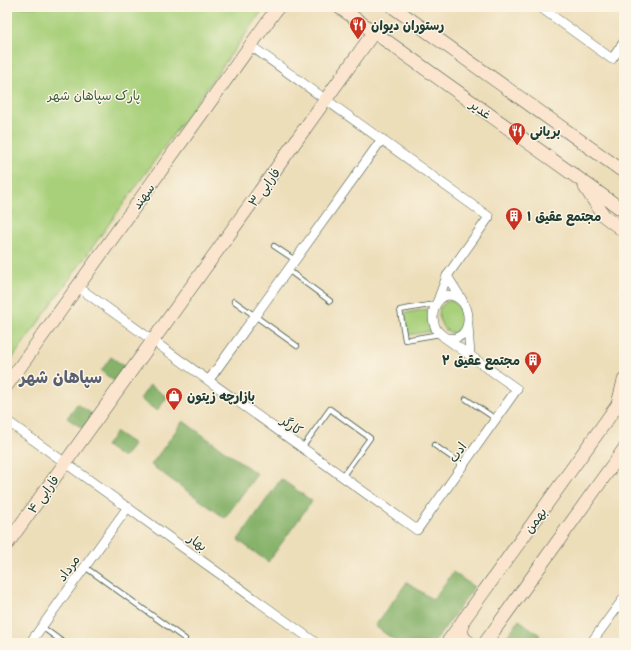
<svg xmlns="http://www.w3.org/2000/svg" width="631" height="650" font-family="Mynerve,'Playpen Sans Arabic',sans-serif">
<rect width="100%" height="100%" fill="#fcf5e5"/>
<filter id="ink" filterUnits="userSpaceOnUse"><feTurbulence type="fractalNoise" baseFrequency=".025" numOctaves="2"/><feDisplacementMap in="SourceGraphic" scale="8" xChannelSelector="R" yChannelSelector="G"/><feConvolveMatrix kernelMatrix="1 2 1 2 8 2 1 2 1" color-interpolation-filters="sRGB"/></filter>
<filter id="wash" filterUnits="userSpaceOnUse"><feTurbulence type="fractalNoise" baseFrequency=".012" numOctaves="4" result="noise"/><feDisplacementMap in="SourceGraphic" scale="16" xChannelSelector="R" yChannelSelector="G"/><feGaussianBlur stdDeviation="0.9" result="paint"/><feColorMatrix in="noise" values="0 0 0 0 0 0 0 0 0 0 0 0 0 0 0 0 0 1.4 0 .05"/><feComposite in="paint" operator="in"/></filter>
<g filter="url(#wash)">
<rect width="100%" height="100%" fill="#eddeba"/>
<g fill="#a8d07a" stroke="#648657">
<polygon points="7,7 265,7 7,366"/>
<path d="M 448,301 C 461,301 464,317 461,327 L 453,333 C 441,332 437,317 440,307 Z"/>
<polygon points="428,309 432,331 408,335 405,313"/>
</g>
<g fill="#86b26a" stroke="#52784f">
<polygon points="111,357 128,369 118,384 101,371"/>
<polygon points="150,385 167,397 157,411 140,399"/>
<polygon points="77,404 95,416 85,430 67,418"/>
<polygon points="183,421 257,474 225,518 151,465"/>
<polygon points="116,432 134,444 123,458 106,446"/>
<polygon points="281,479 312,501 268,562 238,540"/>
<polygon points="453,572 474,587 434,643 398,643 375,626 407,582 433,600"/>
<polygon points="519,620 540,635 534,643 502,643"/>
</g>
</g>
<g filter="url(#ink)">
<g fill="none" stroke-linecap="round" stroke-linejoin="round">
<defs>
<g id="lane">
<polyline points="274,246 295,260"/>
<polyline points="288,270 330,301"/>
<polyline points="234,301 297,346"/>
<polyline points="435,304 400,310 405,340 440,334"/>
<polyline points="466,399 496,419"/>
<polyline points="434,445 463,465"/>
<polyline points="302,448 330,409 370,438 342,477"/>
<polyline points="85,567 185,639"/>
<polyline points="42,627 64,643"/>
</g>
<g id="street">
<polyline points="540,7 612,59 624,42"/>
<polyline points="251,46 489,217 447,276 438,300"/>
<polyline points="447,276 462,300"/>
<polyline points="78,287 417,530 517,389 444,337"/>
<path d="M 447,295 C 475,295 475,343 448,338 C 443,337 439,333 436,329 C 430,315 433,300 447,295 Z"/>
<polyline points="468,325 470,356"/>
<polyline points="209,380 382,139"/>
<polyline points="7,421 316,643"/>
<polyline points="30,643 128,507"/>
<polyline points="591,643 624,598"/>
</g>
<g id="secondary">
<polyline points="339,7 624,211"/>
<polyline points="393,7 624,172"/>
<polyline points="585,187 604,216 624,231"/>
<polyline points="7,385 278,7"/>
<polyline points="618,404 624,380"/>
<polyline points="7,544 374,32"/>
<path d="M 464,619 C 459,629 461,638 470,643"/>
<polyline points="447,643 624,396"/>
<polyline points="485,643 624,449"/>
</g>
</defs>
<use href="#lane" stroke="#3e5548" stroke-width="6"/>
<use href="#street" stroke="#3e5548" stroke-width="10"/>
<use href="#secondary" stroke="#3e5548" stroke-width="14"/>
<use href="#lane" stroke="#fff" stroke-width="4.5"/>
<use href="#street" stroke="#fff" stroke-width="9"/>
<use href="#secondary" stroke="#fce5cf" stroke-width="13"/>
</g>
</g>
<defs>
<symbol id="restaurant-pin" viewBox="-11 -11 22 30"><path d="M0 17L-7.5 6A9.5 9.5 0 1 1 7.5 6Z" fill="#c8321e" stroke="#fcf5e5"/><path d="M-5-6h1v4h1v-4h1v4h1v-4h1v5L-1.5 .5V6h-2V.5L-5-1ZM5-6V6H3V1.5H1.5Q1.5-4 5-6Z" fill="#fff"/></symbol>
<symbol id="building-pin" viewBox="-11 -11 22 30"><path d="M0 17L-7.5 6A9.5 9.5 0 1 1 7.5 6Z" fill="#c8321e" stroke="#fcf5e5"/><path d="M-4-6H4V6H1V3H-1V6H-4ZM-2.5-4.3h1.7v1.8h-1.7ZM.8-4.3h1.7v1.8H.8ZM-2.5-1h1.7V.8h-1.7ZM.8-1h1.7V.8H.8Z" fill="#fff"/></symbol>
<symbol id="shop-pin" viewBox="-11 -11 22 30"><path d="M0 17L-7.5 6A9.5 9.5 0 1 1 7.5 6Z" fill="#c8321e" stroke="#fcf5e5"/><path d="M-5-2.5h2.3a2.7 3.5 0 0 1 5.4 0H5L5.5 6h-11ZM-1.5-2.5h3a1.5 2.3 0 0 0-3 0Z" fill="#fff"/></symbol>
</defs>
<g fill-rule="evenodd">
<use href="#restaurant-pin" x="348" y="15" width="20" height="27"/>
<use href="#restaurant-pin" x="507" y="121" width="20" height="27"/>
<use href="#building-pin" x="504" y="206" width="20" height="27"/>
<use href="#building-pin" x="523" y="350" width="20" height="27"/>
<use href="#shop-pin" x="164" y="386" width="20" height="27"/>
</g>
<g text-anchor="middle" stroke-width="3" stroke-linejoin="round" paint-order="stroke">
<g font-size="13" font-weight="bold" fill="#1f3d34" stroke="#fcf5e5" text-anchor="start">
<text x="371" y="30">رستوران دیوان</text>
<text x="530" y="136">بریانی</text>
<text x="527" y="221">مجتمع عقیق ۱</text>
<text x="520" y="365" text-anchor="end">مجتمع عقیق ۲</text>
<text x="187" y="401">بازارچه زیتون</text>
</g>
<g font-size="13" fill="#3a5a42" stroke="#fcf5e5">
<text x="94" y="100">پارک سپاهان شهر</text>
</g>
<g font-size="13" fill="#1f3d34" stroke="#fcf5e5">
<text transform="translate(481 109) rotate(36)" y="5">غدیر</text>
<text transform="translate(264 187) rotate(-54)" y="5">فارابی ۳</text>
<text transform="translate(143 196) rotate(-54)" y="5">سهند</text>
<text transform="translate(292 425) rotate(36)" y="5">کارگر</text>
<text transform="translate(457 452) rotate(-54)" y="5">ادب</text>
<text transform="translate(43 494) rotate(-54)" y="5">فارابی ۴</text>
<text transform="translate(535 520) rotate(-54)" y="5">بهمن</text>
<text transform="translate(198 542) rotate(36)" y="5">بهار</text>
<text transform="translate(68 568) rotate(-54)" y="5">مرداد</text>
</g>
<g font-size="17" font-weight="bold" fill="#596071" stroke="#fcf5e5">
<text x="61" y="383">سپاهان شهر</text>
</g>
</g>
<rect width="631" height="650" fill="none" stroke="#fcf5e5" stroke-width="24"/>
</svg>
